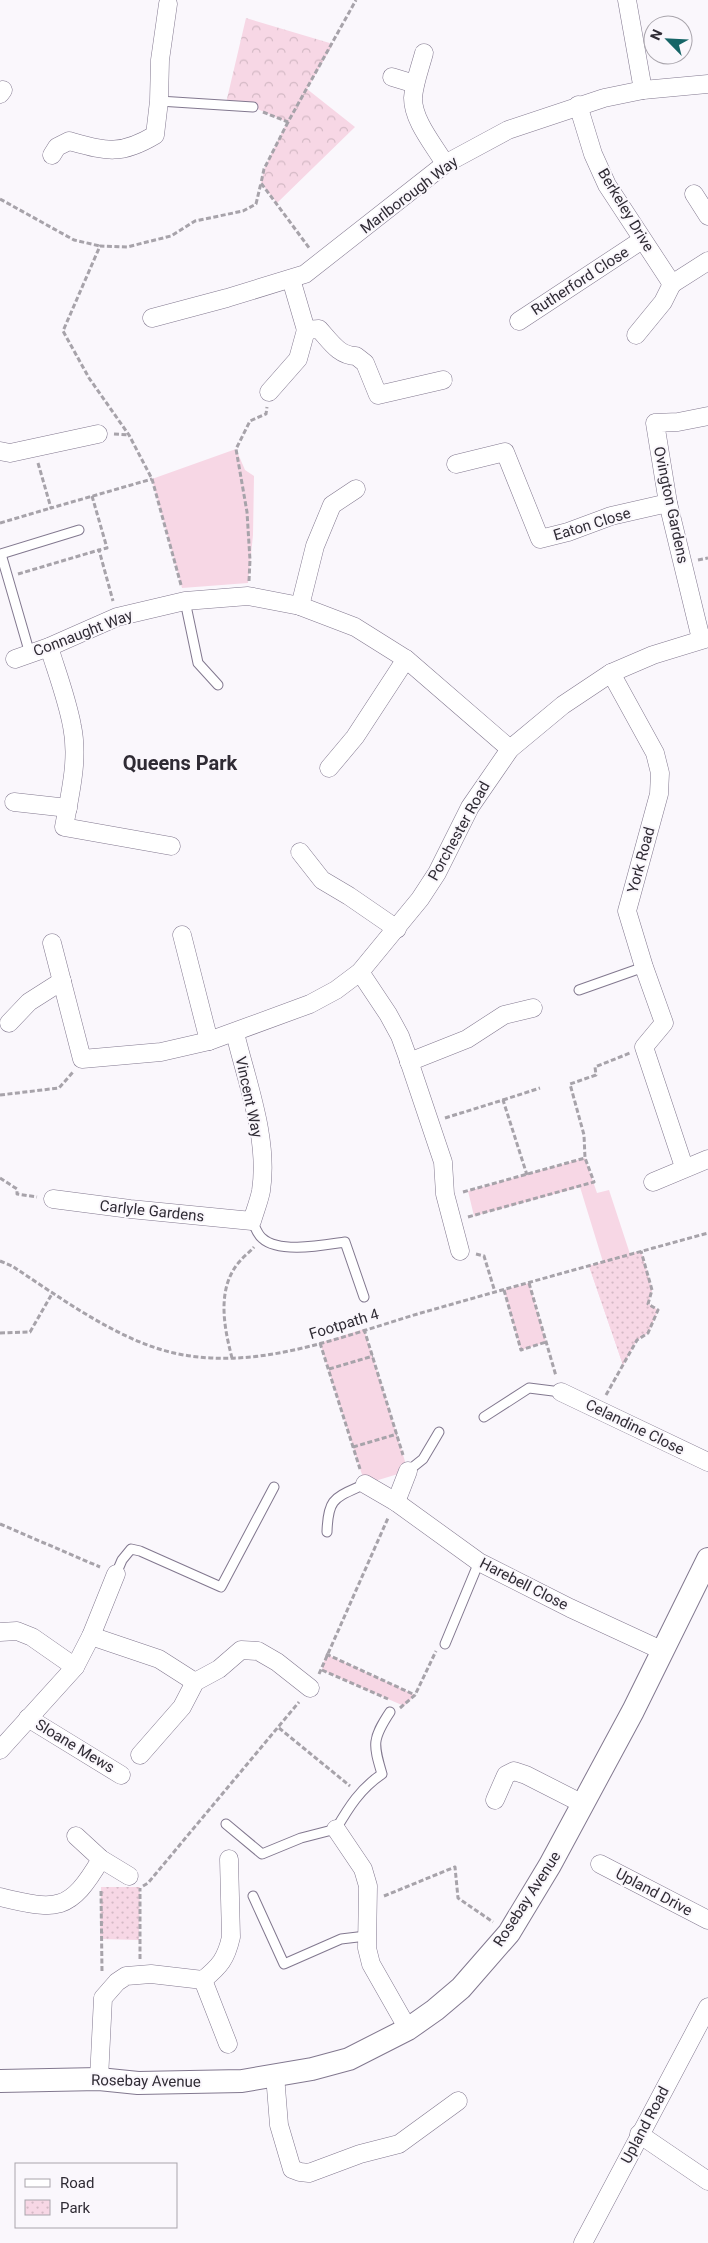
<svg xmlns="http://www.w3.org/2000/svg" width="708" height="2243" font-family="Roboto,sans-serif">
<defs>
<pattern id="forest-crowns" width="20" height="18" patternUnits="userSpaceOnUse" patternTransform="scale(1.25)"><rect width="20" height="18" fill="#f7d7e5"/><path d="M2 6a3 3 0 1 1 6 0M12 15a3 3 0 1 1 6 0" fill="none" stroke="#d4b9c5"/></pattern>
<pattern id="park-dots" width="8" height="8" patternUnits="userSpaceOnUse" patternTransform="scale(1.25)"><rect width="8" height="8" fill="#f7d7e5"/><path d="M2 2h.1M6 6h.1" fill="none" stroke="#d4b9c5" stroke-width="1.8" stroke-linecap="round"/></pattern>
</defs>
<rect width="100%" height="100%" fill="#faf7fc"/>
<g fill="#f7d7e5">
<polygon points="236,449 245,470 254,476 253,535 248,583 182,588 152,479"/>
<polygon points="585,1158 597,1193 609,1190 630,1254 641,1251 652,1290 648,1304 658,1310 648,1333 637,1340 623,1365 589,1266 603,1262 580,1187 474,1216 468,1191"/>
<polygon points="529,1283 546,1342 521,1350 504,1290"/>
<polygon points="364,1329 408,1471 365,1484 320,1343"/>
<polygon points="326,1654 415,1695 404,1706 322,1670"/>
</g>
<polygon fill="url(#forest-crowns)" points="246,18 333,44 307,89 355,127 277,203 261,183 264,169 287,122 253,107 226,103"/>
<g fill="url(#park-dots)">
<polygon points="641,1251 652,1290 648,1304 658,1310 648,1333 637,1340 623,1365 589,1266"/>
<polygon points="101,1887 140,1887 139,1940 100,1939"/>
</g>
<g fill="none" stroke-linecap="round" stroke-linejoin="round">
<defs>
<g id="service">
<polyline points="159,101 253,107"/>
<polyline points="185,601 198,663 218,685"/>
<polyline points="30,654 1,554 79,530"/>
<polyline points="579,990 644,967"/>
<path d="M 252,1221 C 255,1226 257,1234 262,1238 C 279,1254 324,1245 345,1242 L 364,1297"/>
<polyline points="484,1417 529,1388 561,1392"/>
<polyline points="408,1471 423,1459 439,1432"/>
<path d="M 327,1532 C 328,1497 335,1498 365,1484"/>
<polyline points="116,1574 122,1560 131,1549 140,1551 221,1587 274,1487"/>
<polyline points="445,1644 479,1562"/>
<path d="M 226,1824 L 262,1854 L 301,1838 L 336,1829 C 349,1807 360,1789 382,1774 C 373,1744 372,1739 390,1712"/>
<polyline points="253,1896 284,1964 341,1939 366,1936"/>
</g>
<g id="minor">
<polyline points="627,0 643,90"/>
<path d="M 424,53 C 420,68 414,83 413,98 C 413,121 434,145 445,164"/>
<polyline points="392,77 415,84"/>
<polyline points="0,94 3,90"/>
<polyline points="578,105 593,154 607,185 672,284 708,261"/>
<path d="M 52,155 L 57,147 L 69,141 C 106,151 120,156 155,135 L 159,101 L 160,60 L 168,4"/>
<polyline points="694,194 708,216"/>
<path d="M 291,279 L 306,330 L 319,329 C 330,341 339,356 356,356 L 365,363 L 378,395 L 443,380"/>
<polyline points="152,318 227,298 305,274 445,164 508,130 604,98 643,90 708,84"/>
<polyline points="519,321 642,240"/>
<polyline points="636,335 663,302 672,284"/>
<polyline points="269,392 298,359 306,330"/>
<polyline points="0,451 10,453 98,434"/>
<polyline points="456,464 505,452 540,539 568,532 611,516 668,503"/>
<polyline points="300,606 315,546 332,505 356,489"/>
<polyline points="701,639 668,503 655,423 678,422 708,416"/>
<path d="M 49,647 C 57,673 67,699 72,726 C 79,759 70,794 64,827 L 171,846"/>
<polyline points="15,659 49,647 117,617 185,601 248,596 300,606 355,627 406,659 510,749"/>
<polyline points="611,673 655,753 660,773 659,794 627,911 644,967 664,1023 644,1047 684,1167"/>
<polyline points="329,768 355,737 406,659"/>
<polyline points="14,802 68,808"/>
<polyline points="300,852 322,880 349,896 397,929"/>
<polyline points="182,935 209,1041"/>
<polyline points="52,943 82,1059 161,1052 209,1041 310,1004 336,990 360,972 420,899 437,873 470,807 510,749 563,705 611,673 653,655 708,638"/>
<polyline points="360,972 388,1014 400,1036 408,1058 443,1162 445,1194 460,1251"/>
<polyline points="9,1023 29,1002 62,981"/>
<polyline points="409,1062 467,1039 504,1015 533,1008"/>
<polyline points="653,1182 708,1159"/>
<path d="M 53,1199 L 130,1209 L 252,1221 C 255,1211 259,1201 261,1191 C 269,1139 247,1083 235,1033"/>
<polyline points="561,1392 708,1462"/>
<polyline points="365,1484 396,1502 479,1562 570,1608 661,1650"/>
<polyline points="396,1502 408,1471"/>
<polyline points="0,1632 17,1631 32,1637 75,1667"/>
<polyline points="91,1636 159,1659 195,1682"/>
<polyline points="28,1718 121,1775"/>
<polyline points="0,1750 75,1667 91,1636 116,1574"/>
<polyline points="140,1755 182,1707 195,1682 219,1669 241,1650 258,1651 277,1662 310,1688"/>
<polyline points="495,1800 506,1775 514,1771 526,1775 583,1804"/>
<polyline points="336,1829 363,1869 368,1886 367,1948 371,1964 408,2029"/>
<polyline points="76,1836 101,1859 129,1876"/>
<polyline points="600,1864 708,1920"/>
<path d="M 0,1897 C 57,1911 70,1912 101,1859"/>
<path d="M 203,1980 C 220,1966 226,1959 231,1937 L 229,1859"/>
<polyline points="275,2075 279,2125 292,2169 300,2172 309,2173 360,2154 399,2144 458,2101"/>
<polyline points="99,2079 103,1998 117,1982 126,1976 151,1974 203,1980 228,2044"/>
<polyline points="639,2134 708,2181"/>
<polyline points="583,2243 708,2007"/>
</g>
<polyline id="tertiary" points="0,2081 99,2079 138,2083 242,2081 312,2069 349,2059 408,2029 435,2010 461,1988 509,1933 550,1865 633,1711 708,1559"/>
</defs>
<use href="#service" stroke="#82788f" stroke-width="11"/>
<use href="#minor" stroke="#82788f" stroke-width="19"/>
<use href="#tertiary" stroke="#82788f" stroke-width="24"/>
<g stroke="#a7a3aa" stroke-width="3" stroke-dasharray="5 2.5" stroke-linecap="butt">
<polyline points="263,112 288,122 356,0"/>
<polyline points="288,122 264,169 261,183 310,249"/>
<polyline points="0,199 74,240 100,246"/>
<polyline points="114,434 129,435"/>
<polyline points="38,463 51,508 152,479"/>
<polyline points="92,496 107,548 99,550 113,601"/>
<polyline points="0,523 51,508"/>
<polyline points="698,560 708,558"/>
<polyline points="18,574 99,550"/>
<polyline points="249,581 250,560 247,512 236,449 250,421 266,414 267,407"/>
<polyline points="181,585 152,479 129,435 89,378 63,331 100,246 127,247 171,236 195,221 243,211 256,204 261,183"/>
<polyline points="0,1095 59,1088 73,1072"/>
<polyline points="503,1100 540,1088"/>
<polyline points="445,1118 503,1100 527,1175"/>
<polyline points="0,1178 17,1189 17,1194 37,1197"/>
<polyline points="463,1192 585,1158"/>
<polyline points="468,1217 594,1182 585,1158 584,1135 570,1084 596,1075 595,1067 630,1053"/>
<polyline points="476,1254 484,1256 495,1292"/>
<path d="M 0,1261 L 12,1266 C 61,1298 117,1340 174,1353 C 263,1373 351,1332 435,1309 C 526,1283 617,1258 708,1233"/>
<polyline points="529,1283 556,1376"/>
<polyline points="504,1290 521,1350 546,1342"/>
<polyline points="364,1329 403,1455"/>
<polyline points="0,1333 30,1332 53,1292"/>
<polyline points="320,1343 360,1469"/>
<path d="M 232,1358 C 224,1327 216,1288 240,1261 C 244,1256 250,1252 254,1247"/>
<polyline points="329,1369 373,1356"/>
<polyline points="606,1395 637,1340 648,1333 658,1310 648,1304 652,1290 641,1251"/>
<polyline points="353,1447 397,1434"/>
<polyline points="0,1524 100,1567"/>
<polyline points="326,1654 415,1695"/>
<polyline points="322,1670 388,1699"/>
<polyline points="319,1674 388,1518"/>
<polyline points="400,1708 415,1695 436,1651"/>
<polyline points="279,1728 350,1786"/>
<polyline points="143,1886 148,1883 299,1702"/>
<polyline points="101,1891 102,1972"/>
<polyline points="384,1896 455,1867 458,1898 493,1922"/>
<polyline points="140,1959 140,1888"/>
</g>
<use href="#service" stroke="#fff" stroke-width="9"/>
<use href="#minor" stroke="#fff" stroke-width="18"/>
<use href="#tertiary" stroke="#fff" stroke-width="22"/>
</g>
<g text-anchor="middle" stroke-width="4" stroke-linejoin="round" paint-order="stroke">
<g font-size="15" fill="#2f2b34" stroke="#faf7fc">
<text transform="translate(409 195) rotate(-37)" y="5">Marlborough Way</text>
<text transform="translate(626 210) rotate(59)" y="5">Berkeley Drive</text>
<text transform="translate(580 281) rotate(-33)" y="5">Rutherford Close</text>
<text transform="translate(671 505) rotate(78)" y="5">Ovington Gardens</text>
<text transform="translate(592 524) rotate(-17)" y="5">Eaton Close</text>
<text transform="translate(83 633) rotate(-21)" y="5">Connaught Way</text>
<text transform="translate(459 831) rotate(-61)" y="5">Porchester Road</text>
<text transform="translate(641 860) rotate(-75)" y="5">York Road</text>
<text transform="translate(249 1097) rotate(78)" y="5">Vincent Way</text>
<text transform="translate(152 1211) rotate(6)" y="5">Carlyle Gardens</text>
<text transform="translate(344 1324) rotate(-17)" y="5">Footpath 4</text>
<text transform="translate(635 1427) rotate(26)" y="5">Celandine Close</text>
<text transform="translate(524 1584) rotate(27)" y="5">Harebell Close</text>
<text transform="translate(75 1746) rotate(31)" y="5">Sloane Mews</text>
<text transform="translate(654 1892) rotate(28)" y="5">Upland Drive</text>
<text transform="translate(527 1899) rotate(-57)" y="5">Rosebay Avenue</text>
<text transform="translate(146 2081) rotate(1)" y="5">Rosebay Avenue</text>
<text transform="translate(645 2125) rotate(-62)" y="5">Upland Road</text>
</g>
<g font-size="20" font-weight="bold" fill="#2f2b34" stroke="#faf7fc">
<text x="180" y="770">Queens Park</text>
</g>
</g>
<rect x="15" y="2163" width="162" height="65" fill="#faf7fc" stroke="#a9a5ac"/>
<rect x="25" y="2179" width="25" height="8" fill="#ffffff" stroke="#a9a5ac"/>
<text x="60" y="2188" font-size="15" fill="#2f2b34">Road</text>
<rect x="25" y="2200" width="25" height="15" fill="url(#park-dots)" stroke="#a9a5ac"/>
<text x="60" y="2213" font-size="15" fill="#2f2b34">Park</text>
<g transform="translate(668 40) rotate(294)"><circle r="24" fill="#faf7fc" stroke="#a9a5ac"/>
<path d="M0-4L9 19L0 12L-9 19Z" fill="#166567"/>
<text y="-8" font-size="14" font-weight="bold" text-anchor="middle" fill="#2f2b34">N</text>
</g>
</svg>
